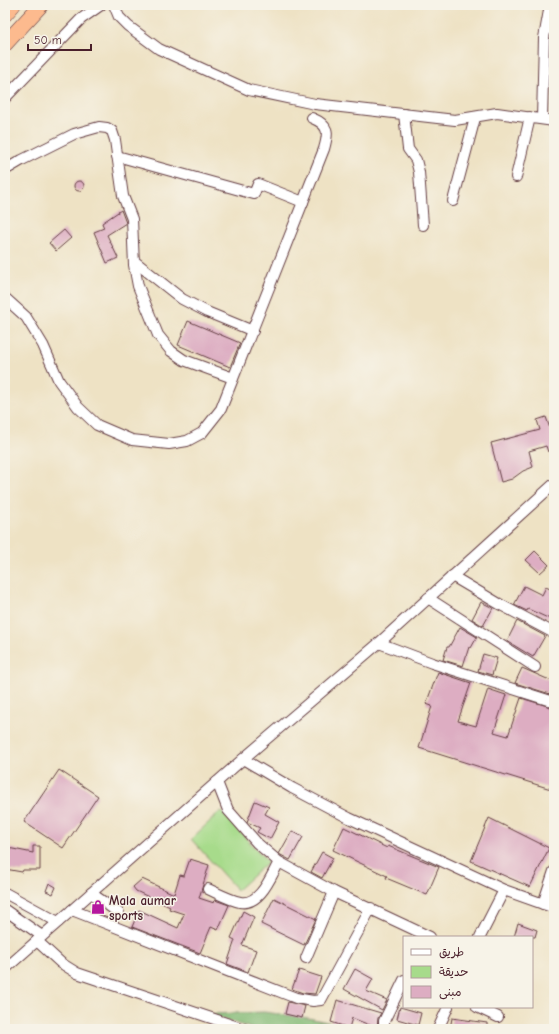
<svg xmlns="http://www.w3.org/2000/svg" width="559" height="1034" font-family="'Comic Neue','Playpen Sans Arabic',sans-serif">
<rect width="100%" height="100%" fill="#f7f3e8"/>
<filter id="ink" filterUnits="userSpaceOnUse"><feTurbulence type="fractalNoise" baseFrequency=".025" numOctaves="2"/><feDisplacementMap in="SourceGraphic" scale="8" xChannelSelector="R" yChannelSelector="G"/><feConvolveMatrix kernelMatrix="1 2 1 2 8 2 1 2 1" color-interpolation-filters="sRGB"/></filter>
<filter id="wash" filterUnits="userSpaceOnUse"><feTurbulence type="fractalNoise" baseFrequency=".012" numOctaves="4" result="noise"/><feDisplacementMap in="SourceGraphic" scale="16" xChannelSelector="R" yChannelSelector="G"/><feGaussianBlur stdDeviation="0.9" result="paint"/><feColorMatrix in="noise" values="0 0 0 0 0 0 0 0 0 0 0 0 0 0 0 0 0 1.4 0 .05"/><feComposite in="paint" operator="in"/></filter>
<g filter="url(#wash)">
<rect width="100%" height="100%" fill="#eee2c4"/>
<polygon fill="#a7db8b" stroke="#787d5b" points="221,811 268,862 237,890 191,839"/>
<polygon fill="#85bb77" stroke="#686d51" points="264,1012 308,1018 363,1029 253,1029 209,1014"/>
<g id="blocks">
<g fill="#ddadc2">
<circle cx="79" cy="186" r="5"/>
<polygon points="121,210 126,223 107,235 118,258 107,263 94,232 104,228 102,223"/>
<polygon points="64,230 71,238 56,251 49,243"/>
<polygon points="188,321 240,343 230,367 178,345"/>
<polygon points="546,417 554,440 554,449 548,452 546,446 529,451 533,467 523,471 512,479 501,482 491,443 540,430 537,420"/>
<polygon points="535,551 549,565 540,573 526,560"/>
<polygon points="524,586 542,595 546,587 554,591 554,611 550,619 528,609 527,611 514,605"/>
<polygon points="481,602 493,608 483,626 472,619"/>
<polygon points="517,621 545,636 533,657 507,641"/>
<polygon points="460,627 477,637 471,648 469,647 463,666 443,660 447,647 449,647"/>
<polygon points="483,654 497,658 492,675 478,671"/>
<polygon points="522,668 554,682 550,694 515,683"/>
<polygon points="438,672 471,683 458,721 476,726 488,689 506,695 494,732 508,736 521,698 554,708 554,790 419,748 432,706 426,704"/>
<polygon points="59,770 98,796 63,848 24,822"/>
<polygon points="255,801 269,807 265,814 279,822 270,839 257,832 260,828 247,822"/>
<polygon points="489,818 549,848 530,887 471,861"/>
<polygon points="344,827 387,848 388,846 439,867 427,895 386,878 387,876 333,850"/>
<polygon points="292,831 303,837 290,860 279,854"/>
<polygon points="33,846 40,846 40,870 23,870 22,872 5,869 8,848 33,853"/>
<polygon points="322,852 333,858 322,878 311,872"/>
<polygon points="190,859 209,865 199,898 214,903 215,900 229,905 218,930 211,927 200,953 132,927 139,910 178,928 184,914 169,909 170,907 136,891 133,887 142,879 174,894 180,875 184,876"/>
<polygon points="49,883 56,887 53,894 46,891"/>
<polygon points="274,898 316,919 304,945 261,924"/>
<polygon points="243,911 254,917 242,945 256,950 248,972 227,964 235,940 231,938"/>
<polygon points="518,923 537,930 535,937 514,937"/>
<polygon points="355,969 373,979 366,991 387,1000 382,1010 344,989"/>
<polygon points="299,970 321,977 315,994 303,993 292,989"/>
<polygon points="337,1000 381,1013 378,1018 377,1028 352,1018 349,1028 331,1022"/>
<polygon points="288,1002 305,1006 302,1018 285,1014"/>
<polygon points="400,1007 421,1013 418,1025 397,1019"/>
<polygon points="452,1018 487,1023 487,1029 450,1029"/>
</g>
</g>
</g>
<g filter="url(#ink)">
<use href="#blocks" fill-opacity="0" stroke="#633c42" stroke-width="1"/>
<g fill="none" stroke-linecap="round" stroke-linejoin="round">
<defs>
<g id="minor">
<polyline points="114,5 119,17 128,26 159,49 249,90 315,104 455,120 497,113 554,121"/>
<polyline points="5,98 81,19 101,5"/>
<polyline points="404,114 408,149 416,160 419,172 423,225"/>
<polyline points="542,119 544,38 550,5"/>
<polyline points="117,156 254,194 258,184 303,202"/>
<polyline points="5,170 22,160 74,134 99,127 107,128 112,131 115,140 123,196 132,219 134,265 138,286 158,335 171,351 184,360 233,378"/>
<polyline points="516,177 530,117"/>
<polyline points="453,201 475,118"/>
<polyline points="134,261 182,299 207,312 253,331"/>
<path d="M 5,298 L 26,317 L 43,345 L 59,381 L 78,407 L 97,425 L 132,440 L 169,444 L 187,441 L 202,433 L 221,409 L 324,149 C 329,132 329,125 312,118"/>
<polyline points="452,576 501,605 554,633"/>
<polyline points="428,598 535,667"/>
<polyline points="379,643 432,663 554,702"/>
<polyline points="243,759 292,788 349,818 504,890 552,907 554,909"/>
<polyline points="217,782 228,810 257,843 279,862 334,892 430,937"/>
<path d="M 208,889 C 217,893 230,900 240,902 C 260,906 271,876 279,862"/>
<polyline points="5,893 58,922"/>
<polyline points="91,893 119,913"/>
<polyline points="543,904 554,871"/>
<polyline points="5,910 42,936"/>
<polyline points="72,910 296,998 313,1001 321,1000 371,908"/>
<polyline points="480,937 504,890"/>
<polyline points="37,941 61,963 77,973 244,1029"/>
<polyline points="306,958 334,892"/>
<polyline points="5,969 243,759 379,643 554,484"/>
<polyline points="477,1007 498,1017"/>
<polyline points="384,1029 384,1021 404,980"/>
<polyline points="438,1029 448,1007"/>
</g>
<g id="highway">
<polyline points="5,14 13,5"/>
<polyline points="5,44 41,5"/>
</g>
</defs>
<use href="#minor" stroke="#633c42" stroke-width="12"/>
<use href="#highway" stroke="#633c42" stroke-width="16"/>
<use href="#minor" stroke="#fff" stroke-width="10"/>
<use href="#highway" stroke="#fcba8e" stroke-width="15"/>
</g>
</g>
<defs>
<symbol id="shop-bare" viewBox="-9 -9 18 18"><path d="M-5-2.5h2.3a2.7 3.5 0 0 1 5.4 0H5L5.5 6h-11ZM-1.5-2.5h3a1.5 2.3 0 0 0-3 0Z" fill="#b5179e" stroke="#f7f3e8" stroke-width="2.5" paint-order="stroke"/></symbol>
</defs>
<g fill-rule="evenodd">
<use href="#shop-bare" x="88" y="897" width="20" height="20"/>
</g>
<g text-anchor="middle" stroke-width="3" stroke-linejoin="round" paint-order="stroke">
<g font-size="13" font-weight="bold" fill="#4a1f2b" stroke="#f7f3e8" text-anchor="start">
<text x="109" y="905">Mala aumar<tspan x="109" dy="15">sports</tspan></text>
</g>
</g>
<rect width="559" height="1034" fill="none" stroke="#f7f3e8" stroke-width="20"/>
<rect x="403" y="936" width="130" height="72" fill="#f7f3e8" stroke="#b29e9c"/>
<rect x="411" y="949" width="20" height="6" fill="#ffffff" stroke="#b29e9c"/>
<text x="439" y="956" font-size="12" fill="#4a1f2b">طريق</text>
<rect x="411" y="966" width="20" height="12" fill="#a7db8b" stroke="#b29e9c"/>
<text x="439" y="976" font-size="12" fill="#4a1f2b">حديقة</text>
<rect x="411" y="986" width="20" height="12" fill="#ddadc2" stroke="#b29e9c"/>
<text x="439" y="996" font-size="12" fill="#4a1f2b">مبنى</text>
<path d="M28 44v6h63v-6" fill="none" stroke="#4a1f2b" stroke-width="2"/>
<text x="34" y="44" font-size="12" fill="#4a1f2b" stroke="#f7f3e8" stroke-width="3" paint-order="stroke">50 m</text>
</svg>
